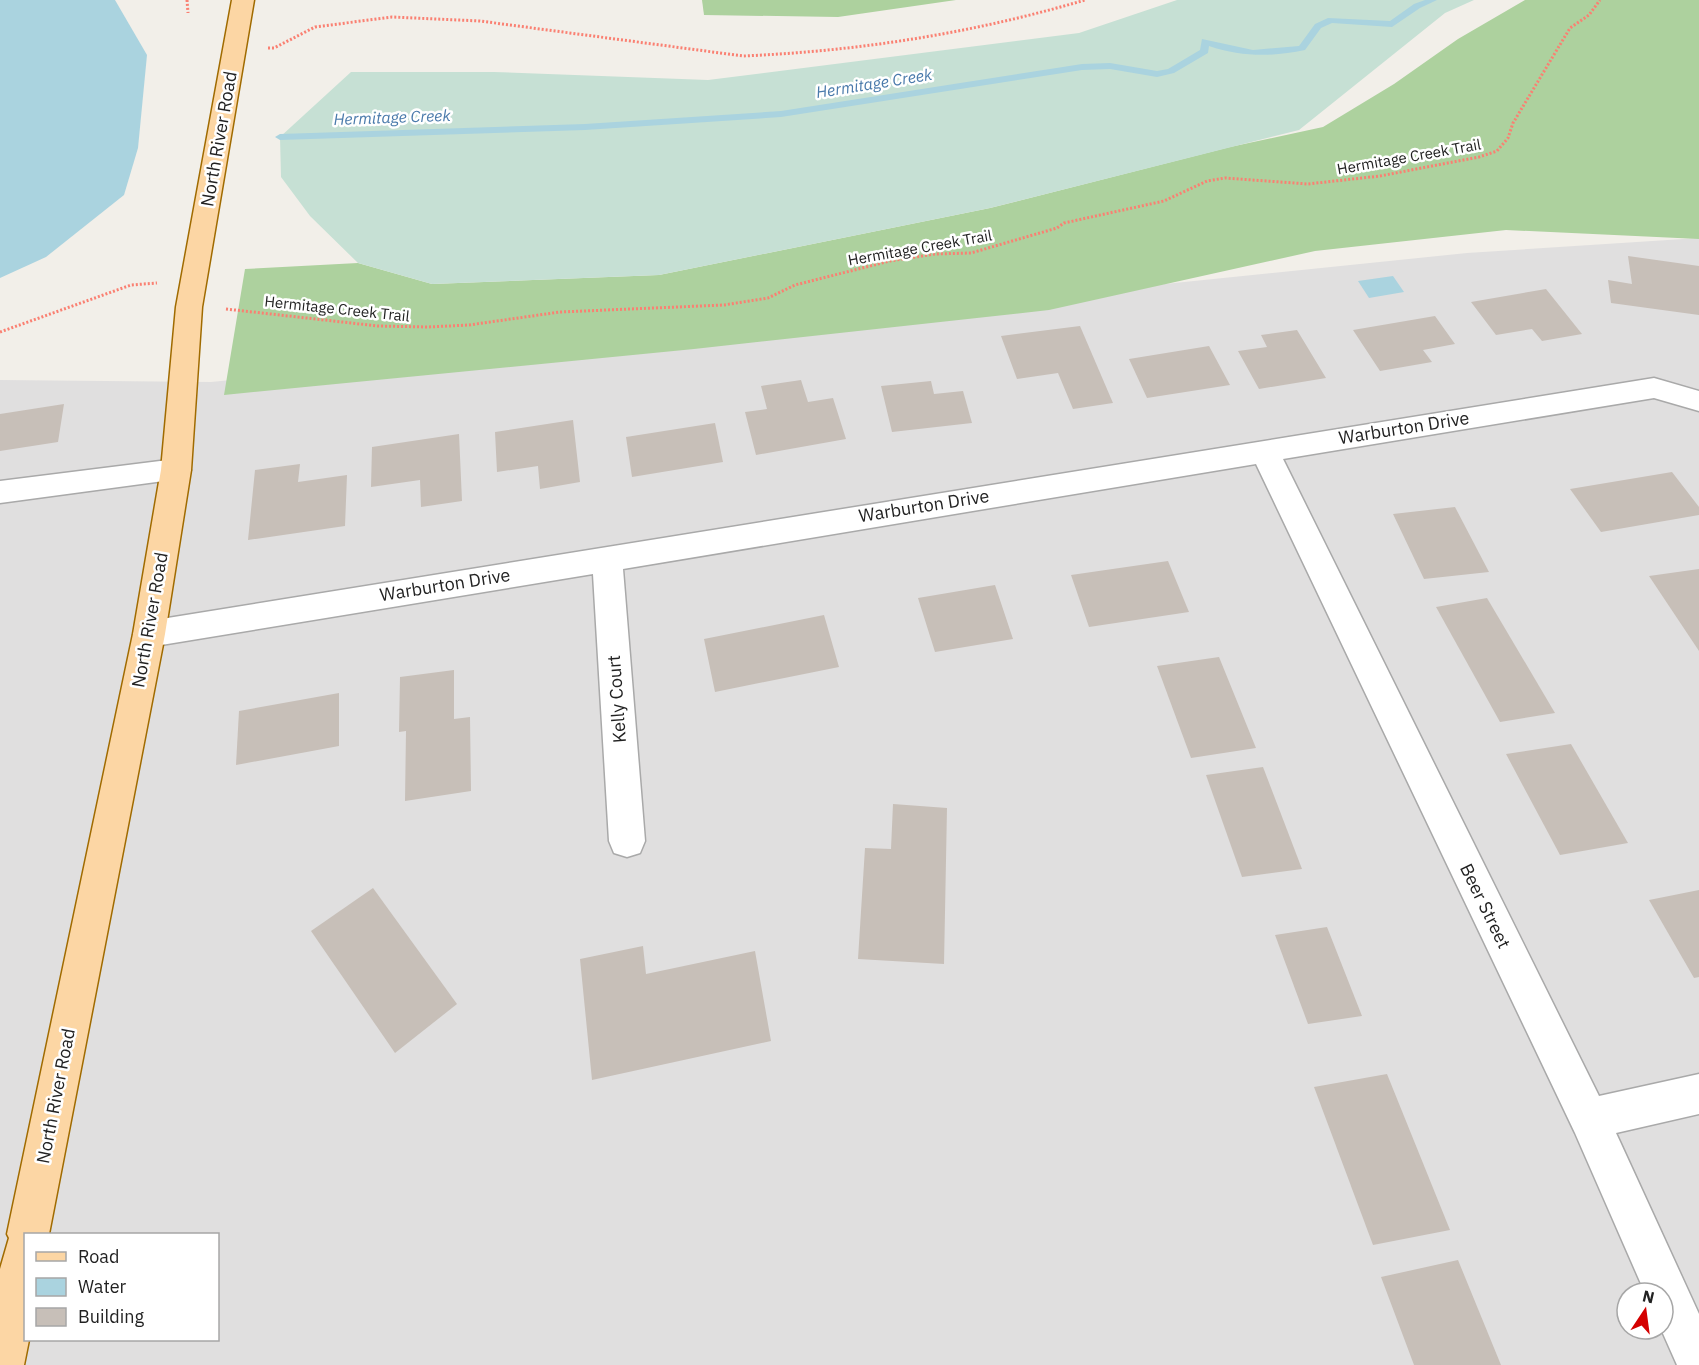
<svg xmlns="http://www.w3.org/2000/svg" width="1699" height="1365" font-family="'IBM Plex Sans',sans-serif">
<rect width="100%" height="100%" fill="#f2efe9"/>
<path fill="#e0dfdf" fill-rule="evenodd" d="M 1699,238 L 1699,1365 L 0,1365 L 0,380 L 211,382 L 1467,253 ZM 26,1234 L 218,1234 L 218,1340 L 26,1340 ZM 1627,1293 L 1663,1293 L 1663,1329 L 1627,1329 Z"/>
<g fill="#add19e">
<polygon points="702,0 956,0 838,17 704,15"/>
<polygon points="1525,0 1699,0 1699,239 1506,230 1315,251 1049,310 694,349 224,395 245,269 358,263 432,284 659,275 990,208 1230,147 1323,127 1394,84 1458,39"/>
</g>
<polygon fill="#c6e0d4" points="1177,0 1474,0 1445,13 1299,130 990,208 659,275 432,284 358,263 310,216 281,177 280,137 351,72 494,72 708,80 1079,33"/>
<g fill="#aad3df">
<polygon points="0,0 115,0 147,55 138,148 124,195 46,257 0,278"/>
<polygon points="1393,276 1404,292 1369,298 1358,281"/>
</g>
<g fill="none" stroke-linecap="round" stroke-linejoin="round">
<path fill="#aad3df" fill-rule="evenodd" d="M 1425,0 L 1437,0 L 1420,8 L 1392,27 L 1332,23 L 1321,28 L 1305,50 C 1272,57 1242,57 1209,46 L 1208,53 L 1174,73 L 1157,77 L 1110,69 L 1082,70 L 781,117 L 585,130 L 280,140 L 275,137 L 280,134 L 585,124 L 781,111 L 1082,64 L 1110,63 L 1157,71 L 1168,69 L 1200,50 L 1202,39 L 1253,50 L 1299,46 L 1315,24 L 1328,18 L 1390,21 L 1414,4 Z"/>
</g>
<g fill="#c7bfb8">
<polygon points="1628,256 1699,266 1699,315 1611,303 1608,280 1632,284"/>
<polygon points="1546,289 1582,334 1542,341 1532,329 1496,335 1471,302"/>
<polygon points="1435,316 1455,344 1423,350 1432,362 1380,371 1353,330"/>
<polygon points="1080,326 1113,403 1073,409 1058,373 1017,379 1001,336"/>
<polygon points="1297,330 1326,378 1259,389 1238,351 1267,347 1261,335"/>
<polygon points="1209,346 1230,385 1147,398 1129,359"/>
<polygon points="801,380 808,402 833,398 846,439 756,455 745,412 767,409 761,386"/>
<polygon points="931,381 934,394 963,391 972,423 892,432 881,386"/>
<polygon points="64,404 58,442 0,451 0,414"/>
<polygon points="573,420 580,482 540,489 538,466 497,472 495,432"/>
<polygon points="715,423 723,462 632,477 626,437"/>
<polygon points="459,434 462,501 421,507 420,480 371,487 372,447"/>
<polygon points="300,464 298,482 347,475 345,526 248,540 255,470"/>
<polygon points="1672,472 1699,507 1699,515 1601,532 1570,489"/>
<polygon points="1455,507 1489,572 1424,579 1393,514"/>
<polygon points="1168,561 1189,612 1089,627 1071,575"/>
<polygon points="1699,569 1699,651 1649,576"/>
<polygon points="995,585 1013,639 935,652 918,598"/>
<polygon points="1487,598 1555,713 1500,722 1436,607"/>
<polygon points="824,615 839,667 715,692 704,639"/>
<polygon points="1219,657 1256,748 1191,758 1157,666"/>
<polygon points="454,670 454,719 470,717 471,791 405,801 406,731 399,732 400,677"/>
<polygon points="339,693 339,746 236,765 239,711"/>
<polygon points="1571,744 1628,843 1560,855 1506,754"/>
<polygon points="1263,767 1302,869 1242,877 1206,775"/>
<polygon points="893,804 947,808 944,964 858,959 865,848 891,849"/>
<polygon points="373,888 457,1004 395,1053 311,931"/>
<polygon points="1699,890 1699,977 1694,978 1649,900"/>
<polygon points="1327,927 1362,1016 1308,1024 1275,935"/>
<polygon points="643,946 646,974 755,951 771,1041 592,1080 580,959"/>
<polygon points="1387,1074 1450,1230 1373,1245 1314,1087"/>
<polygon points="1458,1260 1501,1365 1414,1365 1381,1277"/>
</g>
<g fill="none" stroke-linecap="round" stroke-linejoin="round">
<defs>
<g id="minor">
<polygon points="1654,378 1699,391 1699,411 1654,398 1283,459 1599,1096 1699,1074 1699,1114 1616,1133 1699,1314 1699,1365 1677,1365 1661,1329 1663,1329 1663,1293 1645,1293 1575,1133 1256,464 623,569 645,841 640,853 627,857 614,853 609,841 593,574 149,647 138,643 133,634 138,625 149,621"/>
<polygon points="176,459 186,462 191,470 186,478 0,503 0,481"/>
</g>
<polygon id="major" points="232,0 254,0 202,307 191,470 165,634 49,1234 26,1234 26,1340 29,1340 24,1365 0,1365 0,1269 9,1238 7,1234 133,634 161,470 176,307"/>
</defs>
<use href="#minor" stroke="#a9a9a9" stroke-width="3"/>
<use href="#major" stroke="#a06b00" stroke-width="3"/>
<g stroke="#fa8072" stroke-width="3" stroke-dasharray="2 2" stroke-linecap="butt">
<polyline points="187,0 188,13"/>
<path d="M 268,48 L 274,48 L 315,27 L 392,17 L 480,21 L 743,56 C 860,51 973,33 1085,0"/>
<polyline points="226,309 378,326 428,327 469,325 560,312 724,305 768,298 795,285 890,261 935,254 971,253 1057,228 1064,223 1164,201 1207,181 1225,178 1308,184 1380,176 1479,157 1497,151 1508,138 1513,123 1570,28 1589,15 1600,0"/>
<polyline points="0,332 131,285 157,283"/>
</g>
<use href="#minor" fill="#fff" fill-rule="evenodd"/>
<use href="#major" fill="#fcd6a4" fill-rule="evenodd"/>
</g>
<g text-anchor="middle" stroke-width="5" stroke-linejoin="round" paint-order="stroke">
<g font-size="15" fill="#222" stroke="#fff">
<text transform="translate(1409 157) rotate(-10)" y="5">Hermitage Creek Trail</text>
<text transform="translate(920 248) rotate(-10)" y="5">Hermitage Creek Trail</text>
<text transform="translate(337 309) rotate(6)" y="5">Hermitage Creek Trail</text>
</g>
<g font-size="16" font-style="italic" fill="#4a7aab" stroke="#fff">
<text transform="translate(874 83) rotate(-9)" y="6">Hermitage Creek</text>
<text transform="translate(392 117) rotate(-2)" y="6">Hermitage Creek</text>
</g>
<g font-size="18" fill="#222" stroke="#fff">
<text transform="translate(219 139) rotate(-80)" y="6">North River Road</text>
<text transform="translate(1404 428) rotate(-9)" y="6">Warburton Drive</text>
<text transform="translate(924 506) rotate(-9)" y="6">Warburton Drive</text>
<text transform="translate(445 585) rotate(-9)" y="6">Warburton Drive</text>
<text transform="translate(150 620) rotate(-80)" y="6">North River Road</text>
<text transform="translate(617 699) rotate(-94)" y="6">Kelly Court</text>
<text transform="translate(1485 906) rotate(64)" y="6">Beer Street</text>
<text transform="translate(56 1096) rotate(-79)" y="6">North River Road</text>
</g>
</g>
<rect x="24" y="1233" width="195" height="108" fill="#ffffff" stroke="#a7a7a7" stroke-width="1.5"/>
<rect x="36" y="1252" width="30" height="9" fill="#fcd6a4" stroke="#a7a7a7" stroke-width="1.5"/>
<text x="78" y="1263" font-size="18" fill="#222222">Road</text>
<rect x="36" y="1278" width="30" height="18" fill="#aad3df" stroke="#a7a7a7" stroke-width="1.5"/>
<text x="78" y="1293" font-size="18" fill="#222222">Water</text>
<rect x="36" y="1308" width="30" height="18" fill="#c7bfb8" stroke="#a7a7a7" stroke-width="1.5"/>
<text x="78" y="1323" font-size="18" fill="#222222">Building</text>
<g transform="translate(1645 1311) rotate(13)"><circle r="28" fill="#ffffff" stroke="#a7a7a7" stroke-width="1.5"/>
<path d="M0-4.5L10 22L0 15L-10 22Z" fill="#d40000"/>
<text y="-9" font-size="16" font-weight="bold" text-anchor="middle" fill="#222222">N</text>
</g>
</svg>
